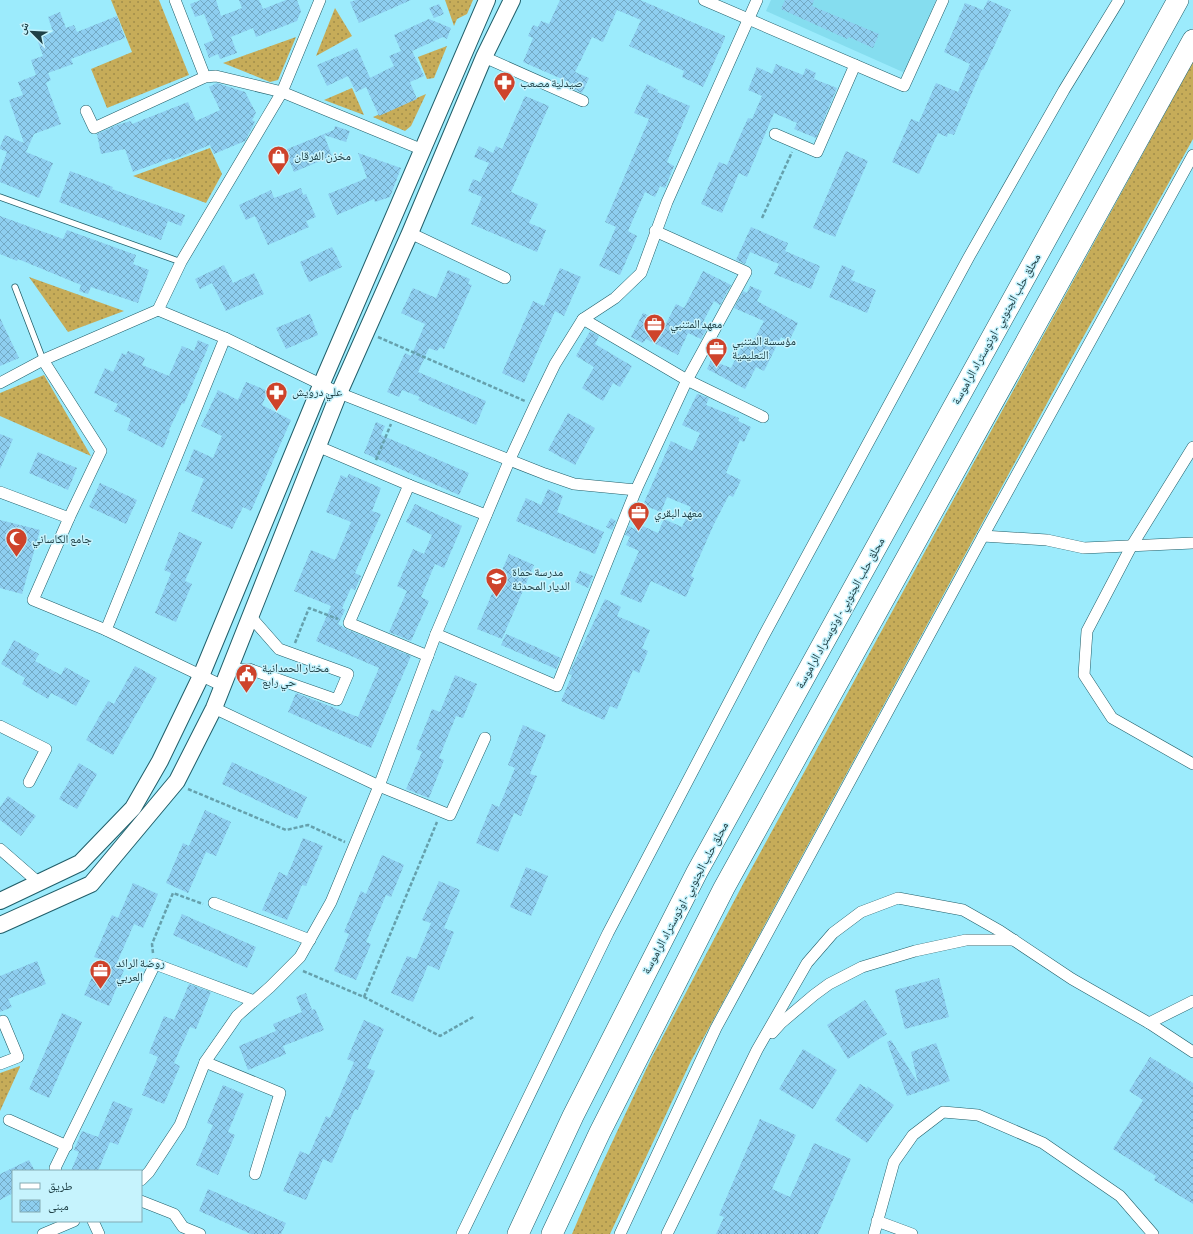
<svg xmlns="http://www.w3.org/2000/svg" width="1193" height="1234" font-family="'Asap Condensed','Noto Naskh Arabic',sans-serif">
<defs>
<pattern id="grass-dots" width="8" height="8" patternUnits="userSpaceOnUse"><rect width="8" height="8" fill="#c6ac59"/><path d="M2 2h.1M6 6h.1" fill="none" stroke="#a08d4b" stroke-width="1.8" stroke-linecap="round"/></pattern>
<pattern id="building-cross-hatch" width="8" height="8" patternUnits="userSpaceOnUse"><rect width="8" height="8" fill="#8ecef0"/><path d="M0 0l8 8M0 8l8-8" fill="none" stroke="#73a9c4"/></pattern>
</defs>
<rect width="100%" height="100%" fill="#9cebfc"/>
<polygon fill="#85ddef" points="771,0 936,0 905,73 766,11"/>
<g fill="url(#grass-dots)">
<polygon points="111,0 159,0 189,75 107,108 91,69 132,52"/>
<polygon points="445,0 473,0 467,14 457,19 454,26"/>
<polygon points="335,8 352,36 316,56"/>
<polygon points="296,37 278,80 270,82 223,63"/>
<polygon points="447,46 434,78 427,79 418,57"/>
<polygon points="1193,62 1193,139 1065,370 691,1061 610,1234 572,1234 601,1166 651,1059 743,884"/>
<polygon points="352,88 364,115 324,100"/>
<polygon points="426,94 411,126 405,131 373,117"/>
<polygon points="210,148 222,174 206,203 133,176"/>
<polygon points="29,277 124,311 68,332"/>
<polygon points="44,375 91,456 0,416 0,393"/>
<polygon points="20,1066 20,1067 0,1111 0,1073"/>
</g>
<g fill="url(#building-cross-hatch)">
<polygon points="201,0 216,0 221,16 242,8 239,0 259,0 263,9 286,0 297,0 301,11 297,21 256,37 253,28 231,37 237,53 220,59 218,54 209,58 204,44 214,40 204,14 195,17 190,4"/>
<polygon points="356,0 411,0 359,23 350,2"/>
<polygon points="560,0 640,0 725,36 725,38 703,87 682,77 684,71 629,46 641,20 617,10 603,42 592,37 575,72 589,78 582,93 569,87 571,83 523,62 533,38 528,36 533,25 538,27 541,21 549,24"/>
<polygon points="785,0 814,0 812,6 879,34 873,48 849,37 847,39 781,9"/>
<polygon points="988,0 1011,10 983,70 982,69 954,135 948,133 947,137 938,133 919,174 892,162 911,119 919,122 936,83 958,92 970,64 944,52 965,3 983,10"/>
<polygon points="439,4 444,14 434,18 429,8"/>
<polygon points="60,12 66,28 74,25 77,32 117,16 125,38 71,59 73,64 48,73 51,80 46,83 61,124 34,134 26,152 53,163 39,198 0,182 0,171 7,152 0,149 0,147 5,135 24,143 9,100 23,95 18,82 36,75 31,60 43,56 37,39 53,32 48,17"/>
<polygon points="429,19 451,28 447,39 443,37 412,51 424,76 410,82 417,99 379,116 366,87 356,92 348,76 327,86 317,65 357,48 370,78 394,66 389,56 401,51 394,35"/>
<polygon points="776,64 803,75 806,68 816,73 814,79 837,88 816,138 794,129 797,123 774,113 747,177 739,173 722,213 701,204 719,162 727,165 748,118 752,119 762,96 748,90 757,67 772,74"/>
<polygon points="217,83 245,92 256,113 252,120 255,122 245,141 214,154 210,145 172,160 171,158 133,172 125,149 101,154 97,134 117,125 131,121 132,124 188,102 196,121 220,110 209,87"/>
<polygon points="647,84 658,90 657,92 690,106 667,162 674,166 665,188 660,186 655,197 645,192 628,231 637,236 620,275 599,266 616,227 605,222 649,119 634,113"/>
<polygon points="525,96 549,106 511,192 538,204 529,223 546,230 537,252 471,224 482,197 468,191 473,179 480,182 489,163 474,157 479,146 493,153 496,146 502,149"/>
<polygon points="335,126 350,131 346,142 324,135 332,156 294,172 285,150 334,130"/>
<polygon points="846,151 868,161 835,237 813,228"/>
<polygon points="358,153 401,168 390,197 375,202 374,199 337,215 328,194 367,178"/>
<polygon points="70,171 113,187 112,189 185,215 181,226 168,221 161,240 59,202"/>
<polygon points="301,188 303,195 306,194 316,217 306,221 309,227 268,245 255,216 246,220 239,205 271,190 274,198"/>
<polygon points="0,216 63,239 67,230 136,255 133,264 149,270 138,303 91,287 88,294 79,291 81,285 18,259 17,261 0,254"/>
<polygon points="751,227 788,243 785,251 820,266 811,289 774,274 779,264 750,252 745,264 736,260"/>
<polygon points="332,247 342,267 309,282 300,262"/>
<polygon points="224,265 233,283 254,273 264,294 226,311 212,283 200,289 195,279"/>
<polygon points="842,265 855,271 851,280 876,290 867,313 829,297"/>
<polygon points="560,268 581,277 564,316 555,311 524,383 502,373 533,301 544,306"/>
<polygon points="448,270 470,279 468,284 472,285 444,349 440,347 437,351 429,348 418,372 486,401 476,425 418,400 420,397 402,390 399,397 387,392 405,353 411,356 425,324 401,313 413,288 436,298"/>
<polygon points="703,271 731,285 720,305 714,301 702,324 708,327 701,339 688,333 678,355 646,339 643,343 631,337 643,313 666,324 676,304 684,308"/>
<polygon points="750,286 762,291 757,301 798,323 789,341 781,337 764,371 756,367 745,389 707,369 711,360 731,368 744,342 751,345 764,321 734,308 743,291 747,293"/>
<polygon points="310,314 318,335 286,349 276,328"/>
<polygon points="0,318 19,358 0,366"/>
<polygon points="590,331 599,336 595,344 632,366 620,387 613,383 603,401 582,388 594,367 576,356"/>
<polygon points="198,340 209,345 184,404 182,403 169,430 170,431 163,448 127,430 131,419 114,411 118,404 94,393 105,368 113,372 122,353 126,355 128,351 145,358 142,365 169,376 182,346 194,351"/>
<polygon points="246,382 268,391 262,405 291,420 251,511 243,507 232,529 191,511 204,479 185,471 194,449 213,458 222,436 201,426 218,390 238,400"/>
<polygon points="697,394 709,398 706,405 739,418 738,421 751,427 744,442 740,440 726,473 741,480 733,497 729,495 714,524 691,576 694,578 686,597 651,581 641,603 620,594 639,551 626,545 630,537 625,535 629,526 634,529 636,523 658,533 664,519 682,527 691,507 667,497 661,512 643,505 671,441 692,451 700,433 682,425"/>
<polygon points="568,413 595,428 575,465 548,450"/>
<polygon points="376,422 385,426 381,435 469,473 459,495 364,453"/>
<polygon points="0,434 13,439 0,469"/>
<polygon points="38,452 77,468 68,490 29,473"/>
<polygon points="349,474 381,488 372,511 381,514 355,573 361,576 355,590 351,588 342,608 345,610 338,624 346,629 411,656 371,748 288,712 296,693 358,717 379,668 316,641 331,606 294,591 311,550 335,560 351,522 326,512 341,475 347,478"/>
<polygon points="100,483 137,500 126,524 89,507"/>
<polygon points="548,489 563,496 557,512 604,532 595,554 516,521 526,498 541,505"/>
<polygon points="415,504 462,526 444,568 435,564 421,597 429,601 411,641 389,632 407,591 397,586 413,549 424,554 432,535 406,522"/>
<polygon points="611,518 616,521 612,530 606,527"/>
<polygon points="0,520 40,530 22,594 0,588"/>
<polygon points="179,532 202,542 185,581 192,584 176,622 155,613 171,573 164,570"/>
<polygon points="509,554 534,565 502,639 477,629"/>
<polygon points="580,571 593,576 588,588 575,582"/>
<polygon points="605,599 621,607 617,616 650,630 642,648 648,651 639,673 633,670 617,709 610,706 604,720 561,701 572,675 569,674 574,663"/>
<polygon points="506,634 561,658 556,669 501,645"/>
<polygon points="14,640 39,654 35,661 61,675 65,667 90,681 76,706 51,693 48,699 22,684 25,678 1,664"/>
<polygon points="135,666 157,678 113,755 86,740 108,701 114,704"/>
<polygon points="455,675 477,684 463,718 456,716 439,758 444,760 429,798 406,789 422,752 416,749 432,709 440,712"/>
<polygon points="523,725 546,735 530,774 537,776 521,816 514,813 498,852 476,843 492,804 499,807 515,768 508,765"/>
<polygon points="232,762 307,797 297,819 222,784"/>
<polygon points="79,763 97,774 77,809 59,799"/>
<polygon points="8,796 36,816 21,836 0,820 0,807"/>
<polygon points="205,810 231,822 216,856 206,852 188,893 166,883 183,843 189,846"/>
<polygon points="303,838 323,846 306,886 302,885 287,920 262,910 279,872 287,876"/>
<polygon points="382,855 404,865 391,897 386,895 366,942 371,944 356,980 334,971 349,934 344,932 361,891 366,894"/>
<polygon points="526,867 548,876 531,916 510,907"/>
<polygon points="439,881 460,890 444,928 454,932 439,970 428,965 413,1002 391,993 407,956 416,959 431,923 422,920"/>
<polygon points="133,883 158,894 143,928 134,924 115,967 124,970 109,1006 84,995 100,959 94,957 112,915 118,918"/>
<polygon points="182,914 256,947 247,968 173,935"/>
<polygon points="37,961 46,984 8,999 12,1007 0,1012 0,976"/>
<polygon points="939,978 949,1017 905,1029 895,990"/>
<polygon points="189,984 211,992 196,1029 190,1027 174,1063 180,1066 164,1104 142,1095 158,1057 149,1053 164,1016 174,1020"/>
<polygon points="306,993 312,1010 315,1009 324,1030 283,1046 286,1054 248,1070 239,1046 276,1031 273,1024 302,1012 296,997"/>
<polygon points="865,1000 887,1034 848,1059 827,1025"/>
<polygon points="62,1013 82,1022 49,1098 29,1089"/>
<polygon points="364,1020 384,1029 367,1068 375,1071 358,1110 355,1109 332,1163 323,1159 306,1200 283,1191 300,1151 309,1155 326,1116 330,1118 354,1062 347,1059"/>
<polygon points="891,1040 918,1083 911,1052 936,1043 950,1081 907,1096 887,1042"/>
<polygon points="803,1049 837,1070 813,1109 779,1089"/>
<polygon points="1150,1057 1193,1083 1193,1204 1154,1180 1156,1176 1113,1149 1143,1100 1129,1091"/>
<polygon points="860,1084 868,1089 867,1086 894,1105 867,1143 835,1120"/>
<polygon points="223,1085 244,1094 228,1132 235,1135 218,1175 196,1165 213,1125 207,1123"/>
<polygon points="113,1101 133,1109 118,1145 110,1142 98,1171 71,1171 79,1152 74,1150 82,1131 98,1137"/>
<polygon points="760,1119 796,1135 772,1189 790,1197 814,1143 851,1159 818,1234 716,1234 724,1217 719,1215"/>
<polygon points="29,1160 35,1171 13,1171 13,1193 0,1200 0,1174"/>
<polygon points="208,1189 286,1223 281,1234 251,1234 199,1211"/>
</g>
<g fill="none" stroke-linecap="round" stroke-linejoin="round">
<defs>
<g id="lane">
<polyline points="0,197 181,262"/>
<polyline points="15,287 43,360"/>
</g>
<g id="street">
<polyline points="175,0 205,77"/>
<polyline points="704,0 904,86 943,0"/>
<polyline points="484,57 583,101"/>
<polyline points="86,111 94,128 205,77 216,76 282,92 423,150"/>
<polyline points="775,134 817,152 855,65"/>
<polyline points="410,233 505,278"/>
<polyline points="158,310 225,338 339,393 545,474 574,484 636,490 687,380 746,272 655,231"/>
<polyline points="583,319 687,380 763,417"/>
<polyline points="43,360 101,451 69,518 33,600 106,630 223,686"/>
<polyline points="0,383 43,360 158,310 181,262 282,92 320,0"/>
<polyline points="317,446 409,485"/>
<polyline points="1193,447 1131,547 1087,631 1084,675 1112,718 1193,764"/>
<polyline points="0,492 69,518"/>
<polyline points="983,536 1047,540 1084,548 1193,543"/>
<polyline points="106,630 225,338"/>
<polyline points="436,634 557,686 636,490"/>
<polyline points="428,656 349,623 409,485 486,515"/>
<polyline points="229,670 249,669 337,700 348,674 279,649 250,616"/>
<polyline points="214,708 379,786 450,815 485,738"/>
<polyline points="0,726 46,749 29,782"/>
<polyline points="0,849 39,883"/>
<polyline points="214,903 310,940"/>
<polyline points="1149,1023 1193,1001"/>
<polyline points="772,1033 781,1023 814,995 829,984 862,967 915,951 966,940 1014,940"/>
<polyline points="205,1062 280,1093 255,1174"/>
<polyline points="0,1064 18,1057 3,1021"/>
<polyline points="9,1120 67,1146"/>
<polyline points="56,1171 55,1168 155,964 254,1001"/>
<polyline points="141,1180 149,1172 180,1125 205,1062 237,1016 270,987 300,957 331,902 379,786 436,634 510,459 535,405 555,364 583,319 615,298 641,273 667,202 757,0"/>
<polyline points="141,1201 174,1214 183,1227 200,1234"/>
<polyline points="93,1221 99,1234"/>
<polyline points="877,1221 912,1234"/>
<polyline points="43,1234 74,1221"/>
<polyline points="462,1234 608,933 763,637 970,255 1064,90 1119,0"/>
<polyline points="620,1234 716,1028 983,536 1193,155"/>
<polyline points="667,1234 757,1050 807,963 833,933 861,912 898,898 963,910 1000,931 1072,979 1149,1023 1193,1052"/>
<polyline points="874,1234 894,1162 913,1135 943,1112 978,1115 1043,1143 1120,1196 1153,1234"/>
</g>
<g id="secondary">
<polyline points="0,901 80,863 133,808 160,761 201,676 322,383 487,0"/>
<polyline points="0,925 91,884 177,781 214,708 339,393 410,233 484,57 512,0"/>
</g>
<g id="highway">
<polyline points="518,1234 573,1116 697,872 1178,0"/>
<polyline points="552,1234 600,1132 724,888 1193,40"/>
</g>
</defs>
<use href="#lane" stroke="#205e69" stroke-width="7"/>
<use href="#street" stroke="#205e69" stroke-width="12"/>
<use href="#secondary" stroke="#205e69" stroke-width="18"/>
<use href="#highway" stroke="#205e69" stroke-width="22"/>
<g stroke="#65a0ac" stroke-width="2.5" stroke-dasharray="4 2" stroke-linecap="butt">
<polyline points="762,218 792,152"/>
<polyline points="378,337 525,401"/>
<polyline points="376,460 391,424"/>
<polyline points="295,643 309,608 338,619"/>
<polyline points="188,789 286,830 308,825 345,842"/>
<polyline points="153,953 152,944 173,893 203,904"/>
<polyline points="303,971 364,997 440,1036 475,1016"/>
<polyline points="364,997 437,822"/>
</g>
<use href="#lane" stroke="#fff" stroke-width="5.5"/>
<use href="#street" stroke="#fff" stroke-width="11"/>
<use href="#secondary" stroke="#fff" stroke-width="16"/>
<use href="#highway" stroke="#fff" stroke-width="21"/>
</g>
<defs>
<symbol id="pharmacy-pin" viewBox="-11 -11 22 30"><path d="M0 17L-7.5 6A9.5 9.5 0 1 1 7.5 6Z" fill="#ce432b" stroke="#c6f3fd"/><path d="M-2-6h4v4h4v4h-4v4h-4v-4h-4v-4h4Z" fill="#fff"/></symbol>
<symbol id="shop-pin" viewBox="-11 -11 22 30"><path d="M0 17L-7.5 6A9.5 9.5 0 1 1 7.5 6Z" fill="#ce432b" stroke="#c6f3fd"/><path d="M-5-2.5h2.3a2.7 3.5 0 0 1 5.4 0H5L5.5 6h-11ZM-1.5-2.5h3a1.5 2.3 0 0 0-3 0Z" fill="#fff"/></symbol>
<symbol id="office-pin" viewBox="-11 -11 22 30"><path d="M0 17L-7.5 6A9.5 9.5 0 1 1 7.5 6Z" fill="#ce432b" stroke="#c6f3fd"/><path d="M-6-3h4V-5.5h4V-3h4V5H-6ZM-1-4.5V-3h2v-1.5ZM-6 0V1H6V0Z" fill="#fff"/></symbol>
<symbol id="mosque-pin" viewBox="-11 -11 22 30"><path d="M0 17L-7.5 6A9.5 9.5 0 1 1 7.5 6Z" fill="#ce432b" stroke="#c6f3fd"/><path d="M3.5-4.9A6 6 0 1 0 3.5 4.9A5 5 0 1 1 3.5-4.9Z" fill="#fff"/></symbol>
<symbol id="school-pin" viewBox="-11 -11 22 30"><path d="M0 17L-7.5 6A9.5 9.5 0 1 1 7.5 6Z" fill="#ce432b" stroke="#c6f3fd"/><path d="M0-5L7-2L0 1L-7-2ZM-4 1L0 2.5L4 1V4Q0 6-4 4Z" fill="#fff"/></symbol>
<symbol id="civic-pin" viewBox="-11 -11 22 30"><path d="M0 17L-7.5 6A9.5 9.5 0 1 1 7.5 6Z" fill="#ce432b" stroke="#c6f3fd"/><path d="M-.6-6.5H3V-4.5H.6V-3L4-1V1h2V6H-6V1h2V-1L-.6-3ZM-1.2 2.5V6h2.4V2.5Z" fill="#fff"/></symbol>
</defs>
<g fill-rule="evenodd">
<use href="#pharmacy-pin" x="492" y="70" width="25" height="34"/>
<use href="#shop-pin" x="266" y="144" width="25" height="34"/>
<use href="#office-pin" x="642" y="312" width="25" height="34"/>
<use href="#office-pin" x="704" y="336" width="25" height="34"/>
<use href="#pharmacy-pin" x="264" y="380" width="25" height="34"/>
<use href="#office-pin" x="626" y="500" width="25" height="34"/>
<use href="#mosque-pin" x="4" y="526" width="25" height="34"/>
<use href="#school-pin" x="484" y="566" width="25" height="34"/>
<use href="#civic-pin" x="234" y="662" width="25" height="34"/>
<use href="#office-pin" x="88" y="958" width="25" height="34"/>
</g>
<g text-anchor="middle" stroke-width="3" stroke-linejoin="round" paint-order="stroke">
<g font-size="12" fill="#1f4046" stroke="#c6f3fd" text-anchor="start">
<text x="520" y="87">صيدلية مصعب</text>
<text x="294" y="160">مخزن الفرقان</text>
<text x="670" y="328">معهد المتنبي</text>
<text x="732" y="345">مؤسسة المتنبي<tspan x="732" dy="14">التعليمية</tspan></text>
<text x="292" y="396">علي درويش</text>
<text x="654" y="517">معهد البقري</text>
<text x="32" y="543">جامع الكاساني</text>
<text x="512" y="576">مدرسة حماة<tspan x="512" dy="14">الديار المحدثة</tspan></text>
<text x="262" y="672">مختار الحمدانية<tspan x="262" dy="14">حي رابع</tspan></text>
<text x="116" y="967">روضة الرائد<tspan x="116" dy="14">العربي</tspan></text>
</g>
<g font-size="12" fill="#1f4046" stroke="#c6f3fd">
<text transform="translate(996 329) rotate(-61)" y="4">محلق حلب الجنوبي - اوتوستراد الراموسة</text>
<text transform="translate(840 613) rotate(-61)" y="4">محلق حلب الجنوبي - اوتوستراد الراموسة</text>
<text transform="translate(685 898) rotate(-62)" y="4">محلق حلب الجنوبي - اوتوستراد الراموسة</text>
</g>
</g>
<rect x="12" y="1170" width="130" height="52" fill="#c6f3fd" stroke="#83abb4"/>
<rect x="20" y="1183" width="20" height="6" fill="#ffffff" stroke="#83abb4"/>
<text x="48" y="1190" font-size="12" fill="#1f4046">طريق</text>
<rect x="20" y="1200" width="20" height="12" fill="url(#building-cross-hatch)" stroke="#83abb4"/>
<text x="48" y="1210" font-size="12" fill="#1f4046">مبنى</text>
<g transform="translate(32 32) rotate(294)" stroke="#c6f3fd" stroke-width="3" paint-order="stroke">
<path d="M0-3L7 15L0 10L-7 15Z" fill="#1f4046"/>
<text y="-6" font-size="11" font-weight="bold" text-anchor="middle" fill="#1f4046">ش</text>
</g>
</svg>
